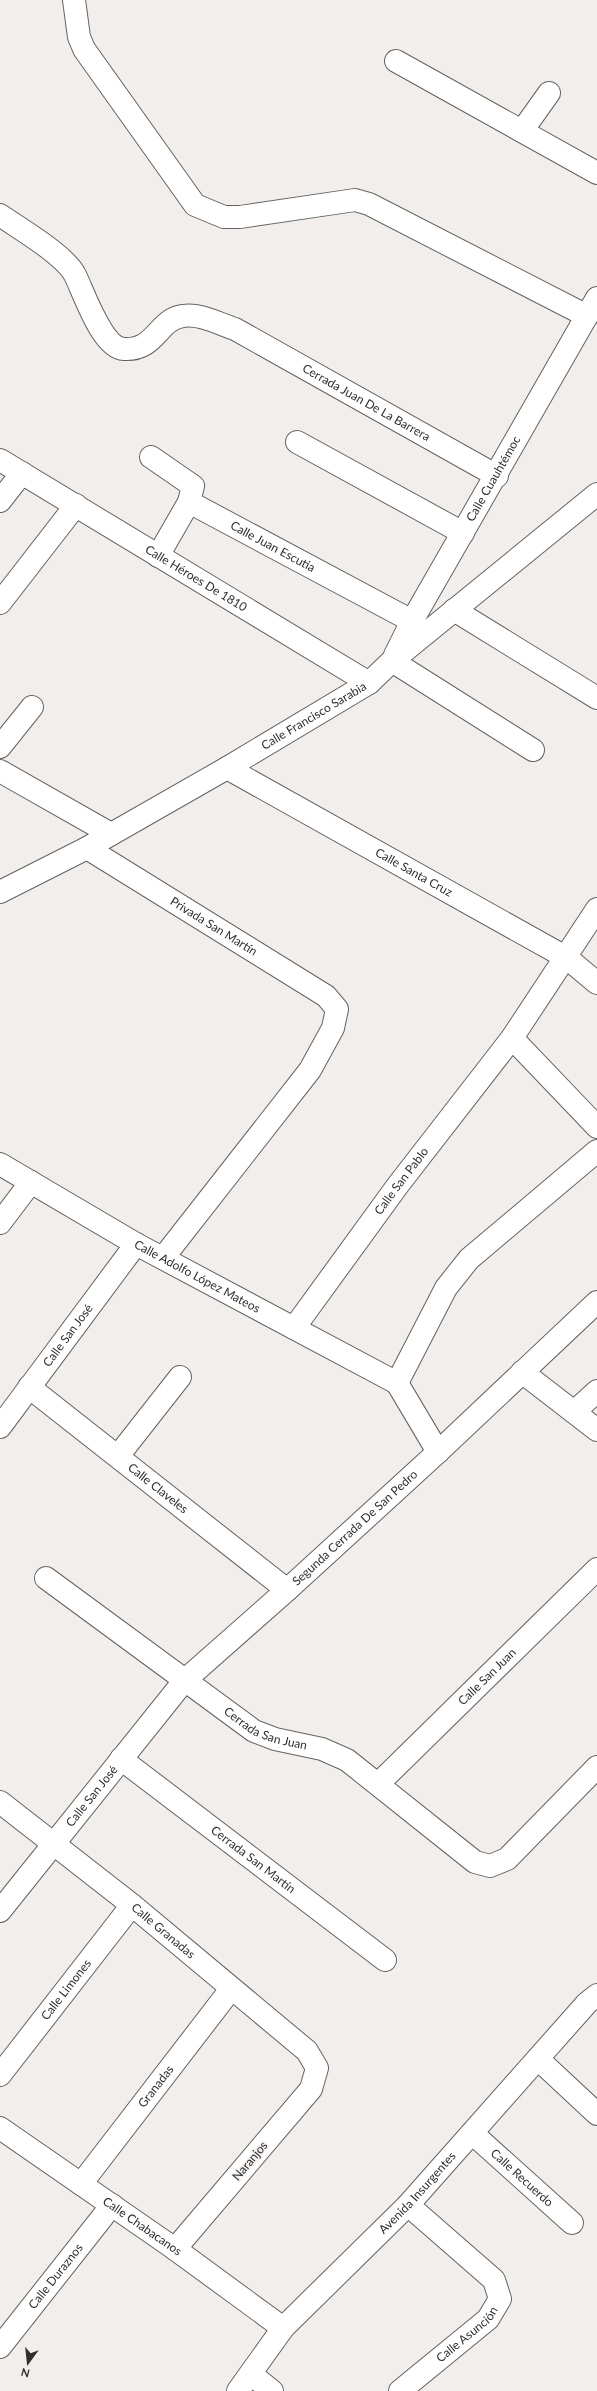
<svg xmlns="http://www.w3.org/2000/svg" width="597" height="2391" font-family="Lato,sans-serif">
<rect width="100%" height="100%" fill="#f1eeec"/>
<g fill="none" stroke-linecap="round" stroke-linejoin="round">
<defs>
<g id="minor">
<polyline points="74,0 79,37 84,49 195,205 224,217 240,217 355,200 369,204 587,316"/>
<polyline points="396,61 597,173"/>
<polyline points="522,131 549,93"/>
<path id="s1" d="M 0,215 C 20,229 65,255 75,275 C 84,293 102,348 124,349 C 156,351 158,319 183,316 C 200,313 219,324 235,329 L 497,476"/>
<polyline points="297,442 463,533"/>
<polyline points="151,457 193,486 189,502 158,556"/>
<path id="s2" d="M 0,460 L 369,683"/>
<polyline points="0,501 22,473"/>
<path id="s3" d="M 189,502 L 412,621"/>
<polyline points="0,603 76,505"/>
<polyline points="454,610 597,698"/>
<path id="s4" d="M 395,655 L 412,621 L 597,298"/>
<polyline points="392,661 533,750"/>
<polyline points="0,747 32,707"/>
<path id="s5" d="M 227,768 L 567,958 L 597,983"/>
<polyline points="0,771 111,834"/>
<path id="s6" d="M 87,848 L 326,996 L 337,1009 L 333,1028 L 310,1070 L 163,1258"/>
<path id="s7" d="M 0,892 L 87,848 L 227,768 L 369,683 L 392,661 L 597,494"/>
<polyline points="512,1038 597,1127"/>
<path id="s8" d="M 0,1164 L 136,1244 L 397,1383"/>
<polyline points="0,1223 31,1182"/>
<path id="s9" d="M 294,1328 L 398,1185 L 512,1038 L 597,909"/>
<polyline points="522,1372 597,1430"/>
<polyline points="397,1383 446,1288 469,1259 597,1151"/>
<polyline points="397,1383 438,1452"/>
<path id="s10" d="M 29,1387 L 287,1590"/>
<polyline points="574,1412 597,1391"/>
<path id="s11" d="M 0,1427 L 136,1244"/>
<polyline points="118,1456 180,1377"/>
<path id="s12" d="M 46,1578 L 254,1731 L 275,1739 L 322,1749 L 347,1760 L 475,1862 L 490,1866 L 507,1859 L 597,1767"/>
<path id="s13" d="M 121,1759 L 385,1960"/>
<path id="s14" d="M 378,1784 L 597,1569"/>
<path id="s15" d="M 0,1802 L 132,1905 L 307,2051 L 317,2068 L 311,2089 L 175,2249"/>
<path id="s16" d="M 0,1911 L 184,1681 L 287,1590 L 438,1452 L 597,1302"/>
<polyline points="538,2059 597,2114"/>
<path id="s17" d="M 0,2075 L 132,1905"/>
<path id="s18" d="M 0,2128 L 175,2249 L 283,2328"/>
<path id="s19" d="M 472,2133 L 572,2223"/>
<path id="s20" d="M 81,2184 L 231,1989"/>
<path id="s21" d="M 0,2347 L 112,2205"/>
<polyline points="251,2374 272,2391"/>
<path id="s22" d="M 400,2391 L 488,2319 L 500,2299 L 494,2280 L 408,2205"/>
</g>
<g id="major">
<path id="s23" d="M 238,2391 L 283,2328 L 408,2205 L 587,2003 L 597,1995"/>
</g>
</defs>
<use href="#minor" stroke="#656261" stroke-width="24"/>
<use href="#major" stroke="#656261" stroke-width="24"/>
<use href="#minor" stroke="#fff" stroke-width="22"/>
<use href="#major" stroke="#fff" stroke-width="22"/>
</g>
<g text-anchor="middle" stroke-width="3" stroke-linejoin="round" paint-order="stroke">
<g font-size="12" fill="#2f2d2d" stroke="#f1eeec">
<text dy="4" stroke="none"><textPath href="#s1" startOffset="463">Cerrada Juan De La Barrera</textPath></text>
<text dy="4" stroke="none"><textPath href="#s4" startOffset="202">Calle Cuauhtémoc</textPath></text>
<text dy="4" stroke="none"><textPath href="#s3" startOffset="95">Calle Juan Escutia</textPath></text>
<text dy="4" stroke="none"><textPath href="#s2" startOffset="229">Calle Héroes De 1810</textPath></text>
<text dy="4" stroke="none"><textPath href="#s7" startOffset="360">Calle Francisco Sarabia</textPath></text>
<text dy="4" stroke="none"><textPath href="#s5" startOffset="214">Calle Santa Cruz</textPath></text>
<text dy="4" stroke="none"><textPath href="#s6" startOffset="149">Privada San Martín</textPath></text>
<text dy="4" stroke="none"><textPath href="#s9" startOffset="182">Calle San Pablo</textPath></text>
<text dy="4" stroke="none"><textPath href="#s8" startOffset="227">Calle Adolfo López Mateos</textPath></text>
<text dy="4" stroke="none"><textPath href="#s11" startOffset="114">Calle San José</textPath></text>
<text dy="4" stroke="none"><textPath href="#s10" startOffset="164">Calle Claveles</textPath></text>
<text dy="4" stroke="none"><textPath href="#s16" startOffset="524">Segunda Cerrada De San Pedro</textPath></text>
<text dy="4" stroke="none"><textPath href="#s14" startOffset="153">Calle San Juan</textPath></text>
<text dy="4" stroke="none"><textPath href="#s12" startOffset="268">Cerrada San Juan</textPath></text>
<text dy="4" stroke="none"><textPath href="#s16" startOffset="147">Calle San José</textPath></text>
<text dy="4" stroke="none"><textPath href="#s13" startOffset="166">Cerrada San Martín</textPath></text>
<text dy="4" stroke="none"><textPath href="#s15" startOffset="208">Calle Granadas</textPath></text>
<text dy="4" stroke="none"><textPath href="#s17" startOffset="108">Calle Limones</textPath></text>
<text dy="4" stroke="none"><textPath href="#s20" startOffset="123">Granadas</textPath></text>
<text transform="translate(250 2161) rotate(-50)" y="4">Naranjos</text>
<text dy="4" stroke="none"><textPath href="#s19" startOffset="67">Calle Recuerdo</textPath></text>
<text dy="4" stroke="none"><textPath href="#s23" startOffset="268">Avenida Insurgentes</textPath></text>
<text dy="4" stroke="none"><textPath href="#s18" startOffset="173">Calle Chabacanos</textPath></text>
<text dy="4" stroke="none"><textPath href="#s21" startOffset="90">Calle Duraznos</textPath></text>
<text dy="4" stroke="none"><textPath href="#s22" startOffset="88">Calle Asunción</textPath></text>
</g>
</g>
<g transform="translate(28 2363) rotate(195)" stroke="#f1eeec" stroke-width="3" paint-order="stroke">
<path d="M0-3L7 15L0 10L-7 15Z" fill="#2f2d2d"/>
<text y="-6" font-size="11" font-weight="bold" text-anchor="middle" fill="#2f2d2d">N</text>
</g>
</svg>
